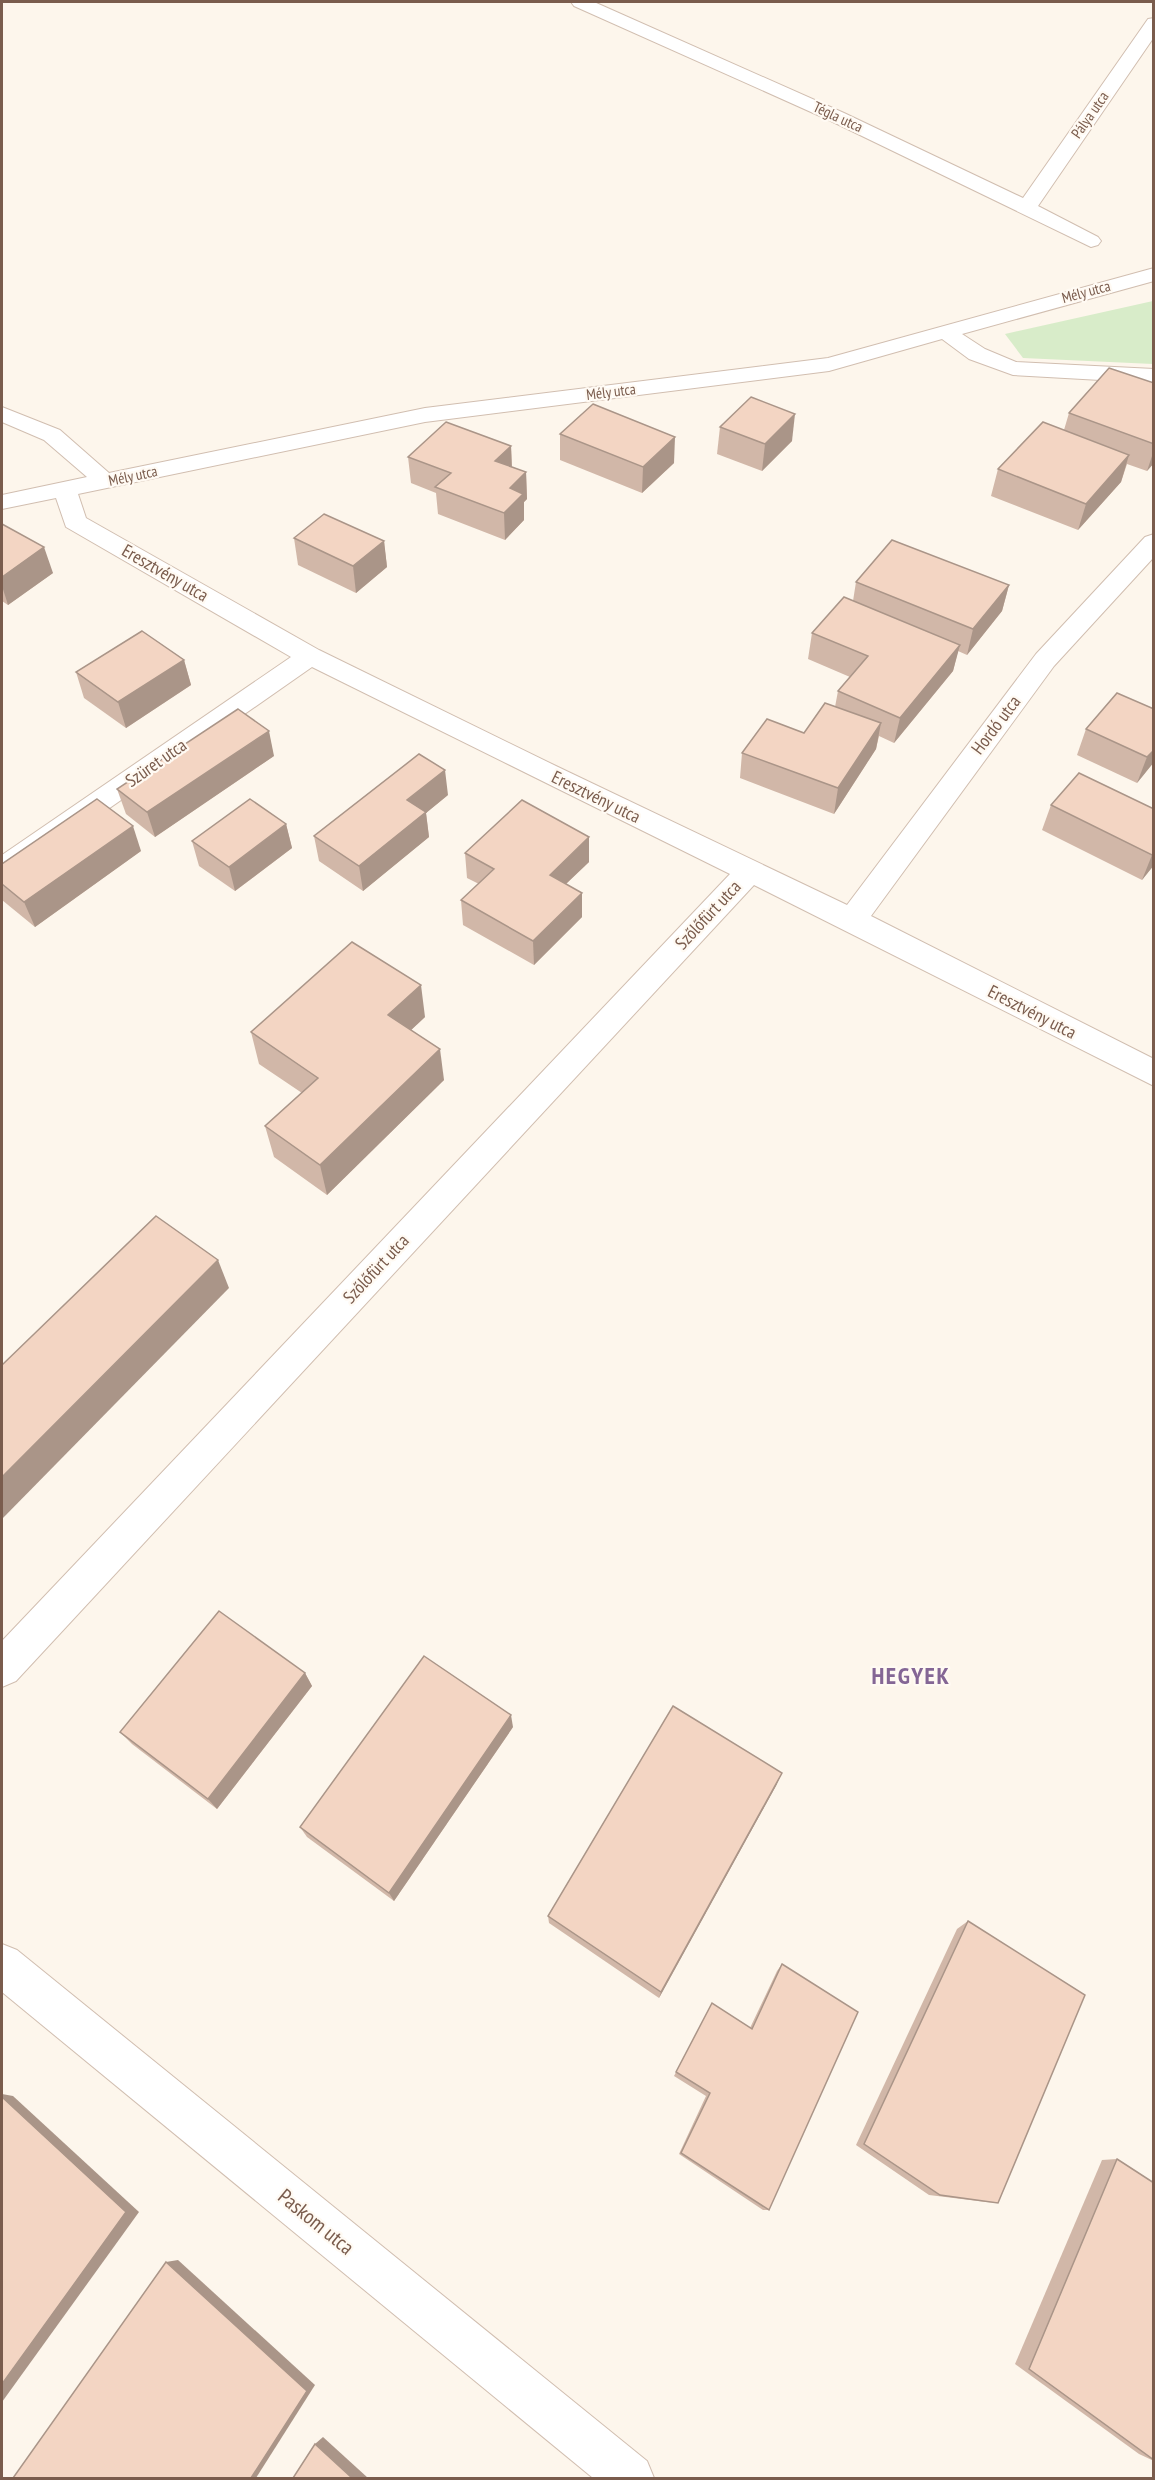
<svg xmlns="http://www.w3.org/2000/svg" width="1155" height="2480" font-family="'PT Sans Narrow',sans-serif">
<rect width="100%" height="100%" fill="#fdf6ec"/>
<polygon fill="#d8ecc9" points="1153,301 1153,364 1023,358 1005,334"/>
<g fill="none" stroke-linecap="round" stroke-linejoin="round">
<defs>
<g id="street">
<polygon points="571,2 594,2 844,113 1023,198 1148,19 1154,18 1154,37 1038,206 1098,237 1101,241 1098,245 1091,247 831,121 574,6"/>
<polygon points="1154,268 1154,281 962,334 985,349 1016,362 1154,369 1154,383 1013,375 969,359 942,339 829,371 425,422 78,494 86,518 319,650 558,767 847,905 1036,654 1145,537 1154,534 1154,557 1054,666 871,916 1154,1059 1154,1086 754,885 16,1681 2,1687 2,1641 730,874 312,667 12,876 2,879 2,855 291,657 66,527 56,498 2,509 2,495 87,477 44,440 2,422 2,407 60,430 109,473 425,408 828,358"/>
<polygon points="2,1944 17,1950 647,2461 654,2478 593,2478 2,1992"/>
</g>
</defs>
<use href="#street" stroke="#d1beb0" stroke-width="2"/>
<use href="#street" fill="#fff" fill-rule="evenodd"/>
</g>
<g fill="#d1b7a8">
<polygon points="1154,383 1154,463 1147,471 1127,464 1121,482 1078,530 991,496 998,469 1064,430 1069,413"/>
<polygon points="720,427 792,441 762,471 717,454"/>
<polygon points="560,434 674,463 642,493 560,460"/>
<polygon points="511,446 512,467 526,472 527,499 524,502 524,520 505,540 438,514 436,493 411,483 408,457"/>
<polygon points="2,524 53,573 8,605 2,601"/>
<polygon points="294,538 384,541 387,567 356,593 298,565"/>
<polygon points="856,582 1009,585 1002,611 967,655 958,651 953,671 894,743 879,736 876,749 834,814 740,778 742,753 804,733 835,707 838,691 850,677 808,659 812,633 853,601"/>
<polygon points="184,660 191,685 126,728 84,698 76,672"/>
<polygon points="1117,693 1154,762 1137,783 1077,755 1086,729"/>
<polygon points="274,756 155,837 126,814 117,789"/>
<polygon points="448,795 426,813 429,837 363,891 319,861 314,836"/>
<polygon points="1051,805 1154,809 1154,865 1142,880 1042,830"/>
<polygon points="286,824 292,848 235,891 199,866 192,841"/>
<polygon points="141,851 35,927 2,900 2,864"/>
<polygon points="465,853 589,862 566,884 582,893 582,917 534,965 463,925 461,900 479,884 467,878"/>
<polygon points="425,1017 411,1030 444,1080 327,1195 274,1157 265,1126 302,1093 259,1064 251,1032"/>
<polygon points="305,1673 312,1686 217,1809 132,1744 120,1732"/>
<polygon points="513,1727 394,1901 307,1837 300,1827"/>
<polygon points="777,1784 659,1998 549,1923 548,1916"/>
<polygon points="968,1921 998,2203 986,2202 929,2195 856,2145 957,1929"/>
<polygon points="782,1964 769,2210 763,2210 679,2154 706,2096 674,2076 712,2003 750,2028 777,1971"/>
<polygon points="1117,2159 1154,2183 1154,2461 1139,2454 1015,2364 1102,2160"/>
</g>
<g fill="#aa9588">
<polygon points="795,414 792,441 762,471 765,444"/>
<polygon points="675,437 674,463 642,493 643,467"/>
<polygon points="511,446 512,472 495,461"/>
<polygon points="1154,450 1154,463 1147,471"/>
<polygon points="1129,455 1121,482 1078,530 1086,504"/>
<polygon points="526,472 527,499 524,502 524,520 505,540 504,513 510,488"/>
<polygon points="384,541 387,567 356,593 353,566"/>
<polygon points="44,547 53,573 8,605 2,586 2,577"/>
<polygon points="1009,585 1002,611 967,655 973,629"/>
<polygon points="960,645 953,671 894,743 900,718"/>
<polygon points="184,660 191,685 126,728 118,702"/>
<polygon points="881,723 876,749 834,814 838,788"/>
<polygon points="269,731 274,756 155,837 147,812"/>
<polygon points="1154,750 1154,762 1137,783 1147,757"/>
<polygon points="445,770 448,795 426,813 429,837 363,891 359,866 407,800"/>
<polygon points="286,824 292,848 235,891 229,867"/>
<polygon points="133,826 141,851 35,927 24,902"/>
<polygon points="589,837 589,862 550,899 550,875"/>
<polygon points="1154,854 1154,865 1142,880 1152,855"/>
<polygon points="582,893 582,917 534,965 533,941"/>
<polygon points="421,985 425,1017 393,1047 388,1015"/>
<polygon points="440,1049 444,1080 327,1195 320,1165"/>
<polygon points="218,1260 229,1288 2,1519 2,1477"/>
<polygon points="305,1673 312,1686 217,1809 208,1799"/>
<polygon points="511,1715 513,1727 394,1901 389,1893"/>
<polygon points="782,1773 777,1784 659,1998 661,1992"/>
<polygon points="2,2094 13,2096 139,2212 2,2402"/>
<polygon points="178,2260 315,2385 256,2478 251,2478 166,2262"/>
<polygon points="323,2437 368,2478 352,2478 315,2444"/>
</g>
<g fill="#f3d5c3" stroke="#aa9588" stroke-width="1.5">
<polygon points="1109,368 1154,383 1154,444 1069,413"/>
<polygon points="751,397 795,414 765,444 720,427"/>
<polygon points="593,404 675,437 643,467 560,434"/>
<polygon points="446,422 511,446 495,461 526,472 510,488 523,494 504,513 435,487 451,473 408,457"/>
<polygon points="1043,422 1129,455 1086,504 998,469"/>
<polygon points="324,514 384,541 353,566 294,538"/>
<polygon points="2,524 44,547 2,577"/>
<polygon points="892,540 1009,585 973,629 856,582"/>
<polygon points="844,597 960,645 900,718 838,691 868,656 812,633"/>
<polygon points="142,631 184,660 118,702 76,672"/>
<polygon points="1117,693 1154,709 1154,750 1147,757 1086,729"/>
<polygon points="825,703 881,723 838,788 742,753 767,719 804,733"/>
<polygon points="238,709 269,731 147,812 117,789"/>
<polygon points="419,754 445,770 407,800 426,812 359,866 314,836"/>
<polygon points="1079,773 1154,809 1154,854 1152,855 1051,805"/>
<polygon points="97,799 133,826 24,902 2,884 2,864"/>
<polygon points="250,799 286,824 229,867 192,841"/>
<polygon points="522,800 589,837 550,875 582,893 533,941 461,900 494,869 465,853"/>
<polygon points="352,942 421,985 388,1015 440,1049 320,1165 265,1126 318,1078 251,1032"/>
<polygon points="156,1216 218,1260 2,1477 2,1365"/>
<polygon points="219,1611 305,1673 208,1799 120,1732"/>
<polygon points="424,1656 511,1715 389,1893 300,1827"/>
<polygon points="673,1706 782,1773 661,1992 548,1916"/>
<polygon points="968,1921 1085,1995 998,2203 940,2195 864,2144"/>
<polygon points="782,1964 858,2012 769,2210 681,2153 710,2093 676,2072 712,2003 752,2029"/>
<polygon points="2,2097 126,2212 2,2384"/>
<polygon points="1117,2159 1154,2183 1154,2460 1029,2369"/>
<polygon points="166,2262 307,2391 251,2478 13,2478"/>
<polygon points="315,2444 352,2478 293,2478"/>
</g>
<g text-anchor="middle" stroke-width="4.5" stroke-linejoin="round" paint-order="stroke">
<g font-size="15" fill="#7a5c4d" stroke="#fffaf3">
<text transform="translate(1090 115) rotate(-55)" y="5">Pálya utca</text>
<text transform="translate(838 117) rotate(25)" y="5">Tégla utca</text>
<text transform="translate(1086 292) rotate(-15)" y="5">Mély utca</text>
<text transform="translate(611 392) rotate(-7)" y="5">Mély utca</text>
<text transform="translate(133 476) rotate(-12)" y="5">Mély utca</text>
</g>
<g font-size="18" fill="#7a5c4d" stroke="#fffaf3">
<text transform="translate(165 573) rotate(30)" y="6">Eresztvény utca</text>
<text transform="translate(996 725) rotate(-53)" y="6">Hordó utca</text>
<text transform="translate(156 763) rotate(-35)" y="6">Szüret utca</text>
<text transform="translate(596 797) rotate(26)" y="6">Eresztvény utca</text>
<text transform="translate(708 915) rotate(-47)" y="6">Szőlőfürt utca</text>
<text transform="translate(1032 1012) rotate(27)" y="6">Eresztvény utca</text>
<text transform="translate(376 1269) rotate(-47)" y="6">Szőlőfürt utca</text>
</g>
<g font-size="21" fill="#7a5c4d" stroke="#fffaf3">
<text transform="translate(316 2222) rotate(39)" y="7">Paskom utca</text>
</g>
<g font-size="24" font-weight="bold" letter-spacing="1.5" fill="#846695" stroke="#fffaf3">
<text x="911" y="1684">HEGYEK</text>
</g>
</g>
<rect width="1155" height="2480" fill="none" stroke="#7a5c4d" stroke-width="6"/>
</svg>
